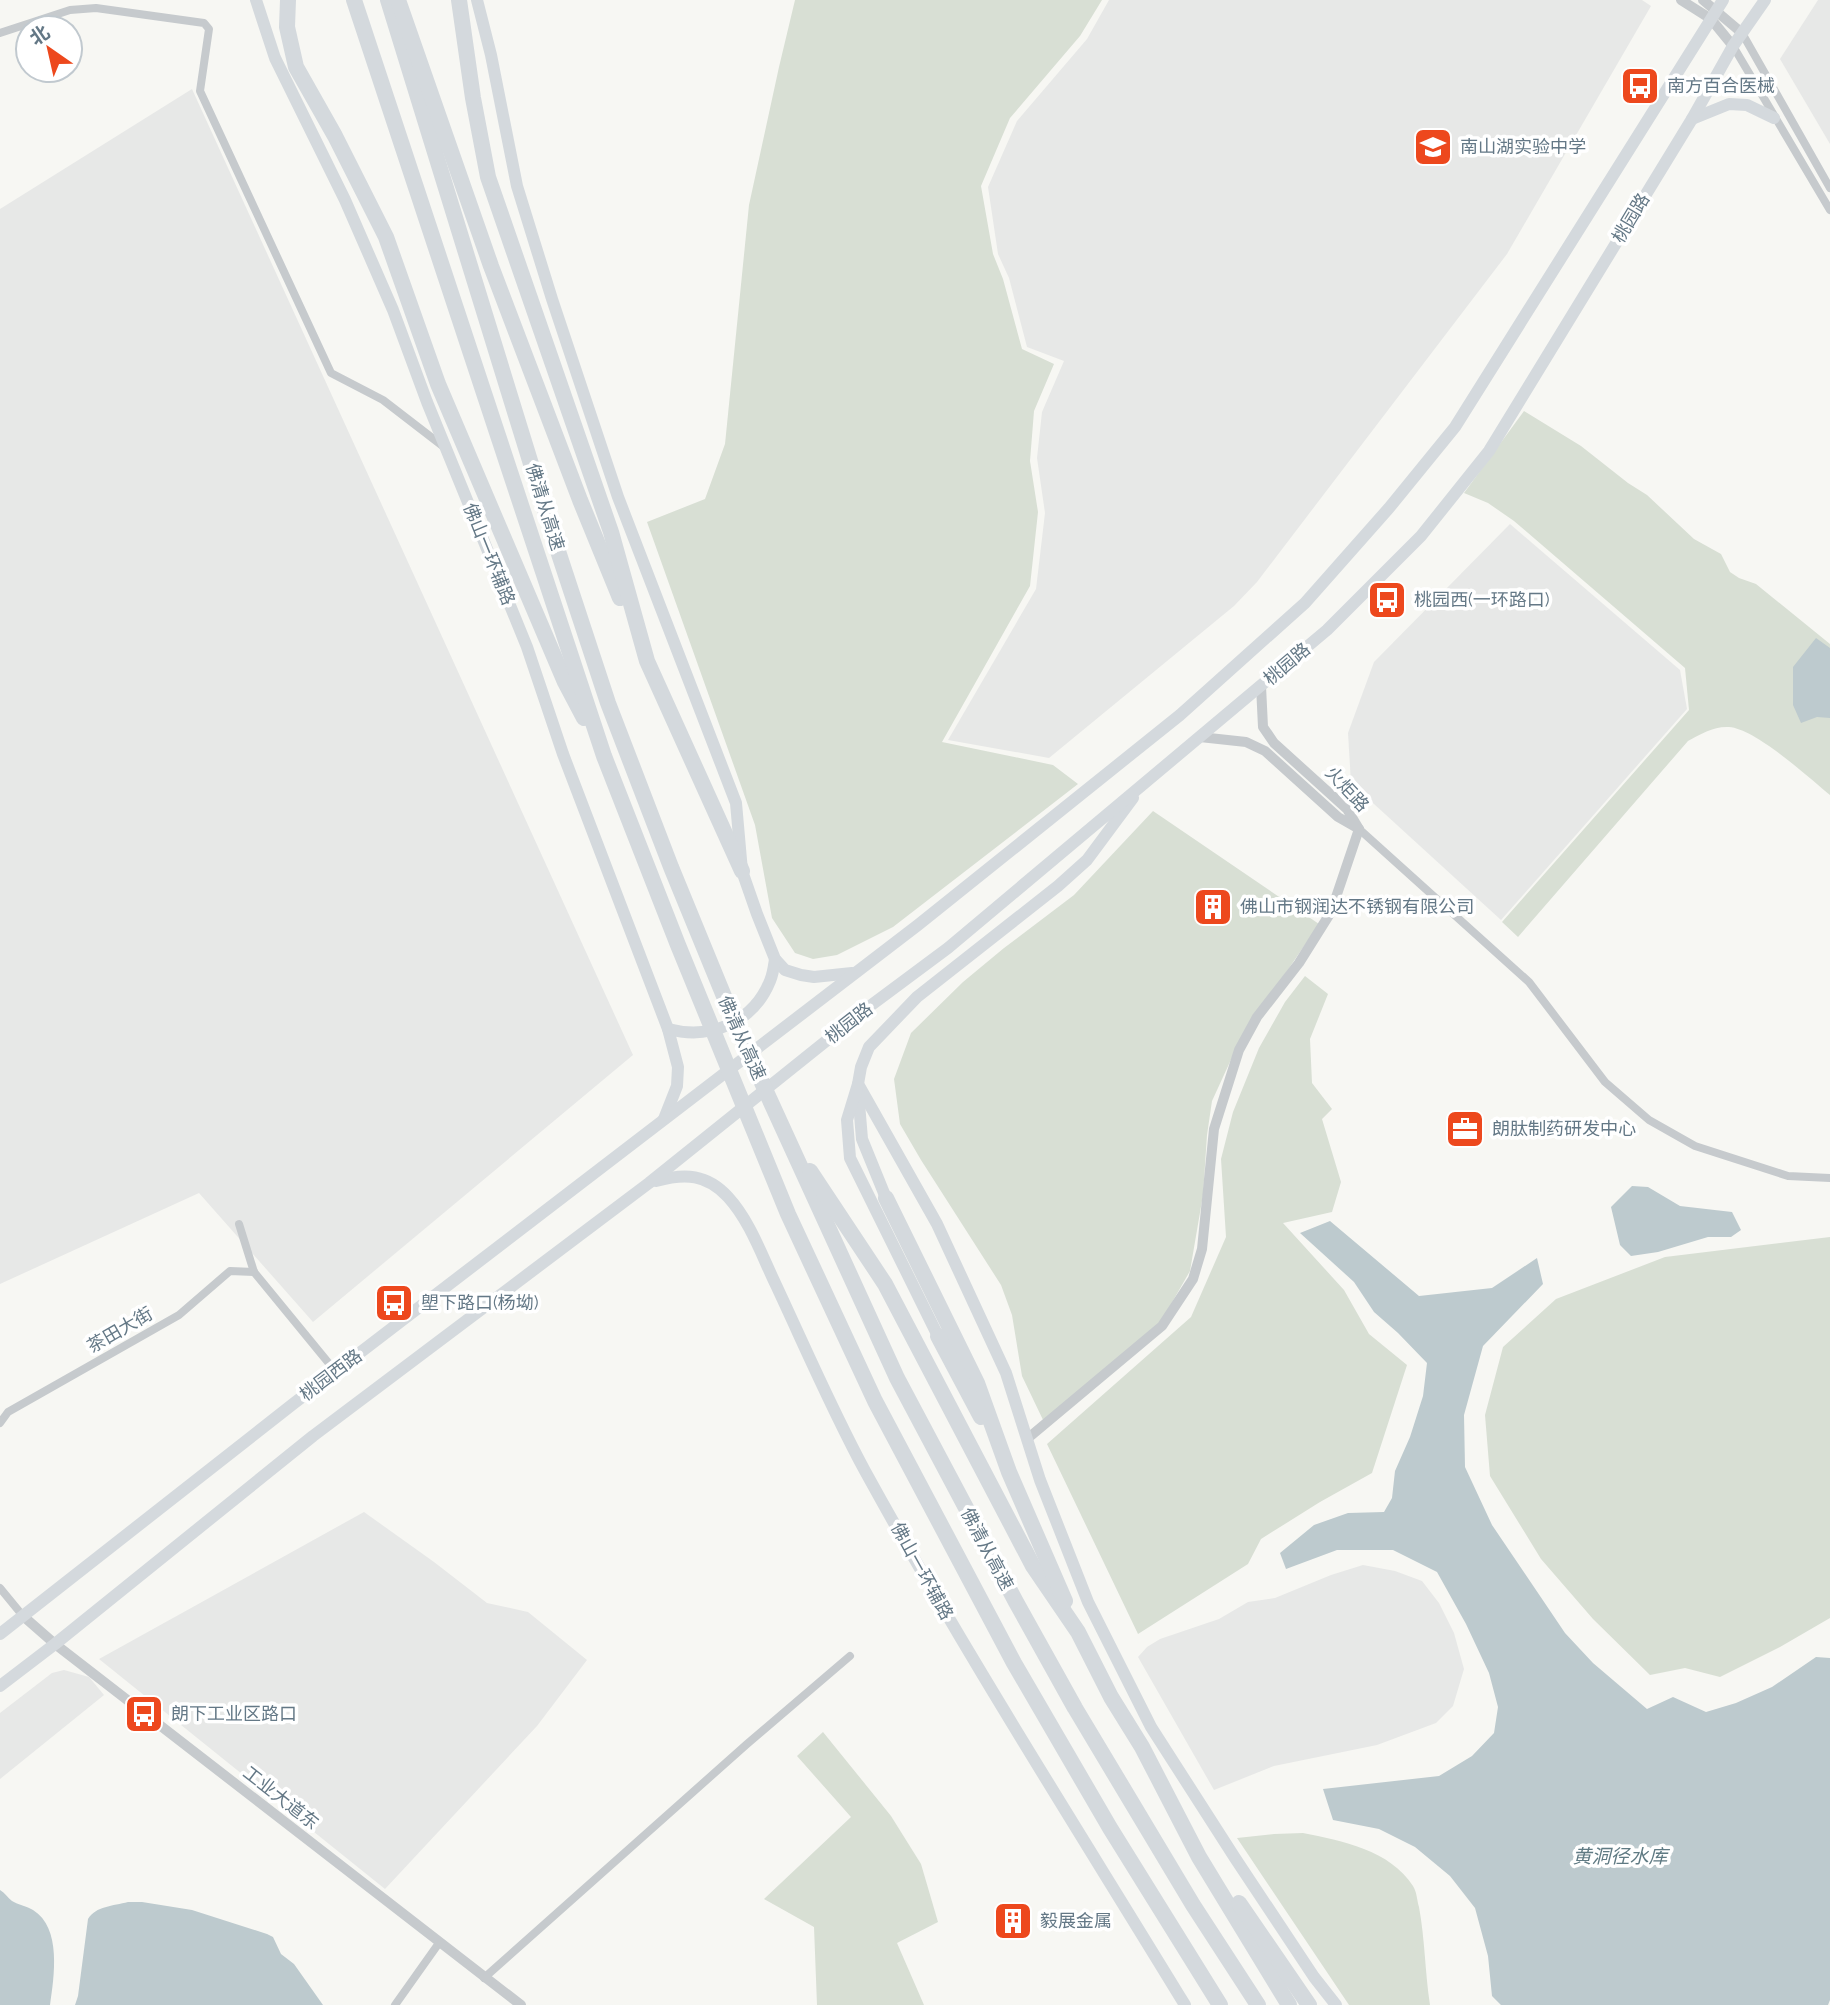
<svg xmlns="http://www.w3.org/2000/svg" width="1830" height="2005" font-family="Raleway,'Noto Sans SC',sans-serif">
<rect width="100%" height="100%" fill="#f7f7f3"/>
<g fill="#e7e8e7">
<polygon points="1109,0 1642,0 1651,6 1507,254 1257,582 1234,606 1049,758 948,740 1036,589 1045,513 1037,458 1042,412 1064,361 1027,347 1009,278 998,254 988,187 1017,121 1087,39"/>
<polygon points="1818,0 1830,0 1830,144 1780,59"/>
<polygon points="192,89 633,1055 313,1322 199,1193 0,1284 0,209"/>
<polygon points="1510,524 1680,670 1687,709 1501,920 1351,783 1348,733 1374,662"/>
<polygon points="364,1512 434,1562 487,1603 528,1612 587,1660 537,1726 385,1889 99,1659"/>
<polygon points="1363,1565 1395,1571 1422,1581 1439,1603 1454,1633 1464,1669 1453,1706 1436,1723 1377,1745 1274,1766 1214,1790 1138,1657 1147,1647 1160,1639 1219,1619 1248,1602 1275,1598 1331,1575"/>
<polygon points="64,1670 89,1677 104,1695 0,1779 0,1713 52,1673"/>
</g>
<g fill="#d8dfd4">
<polygon points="795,0 1102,0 1080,36 1010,118 981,186 993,254 1003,279 1022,349 1054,364 1034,411 1030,461 1038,512 1030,586 942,742 1053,765 1078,784 893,927 837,955 813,959 795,953 772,918 755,825 647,522 705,499 725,444 749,205 779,67"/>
<path d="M 1524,411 L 1581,446 L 1628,483 L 1647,495 L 1694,539 L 1721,554 L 1730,572 L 1739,578 L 1756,584 L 1830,644 L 1830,795 C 1808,777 1756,729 1729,727 C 1714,726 1701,734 1688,741 L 1518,937 L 1502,922 L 1689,710 L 1685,668 L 1514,521 L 1488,503 L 1464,493 Z"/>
<polygon points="1153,811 1319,924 1240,1040 1212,1101 1207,1135 1203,1195 1190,1271 1159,1325 1044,1422 1022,1376 1012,1315 1001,1285 921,1160 900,1124 894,1079 911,1033 963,982 1004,948 1074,895"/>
<polygon points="1305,976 1328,994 1310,1039 1312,1083 1332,1109 1322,1119 1341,1182 1332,1212 1283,1223 1344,1290 1369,1334 1407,1365 1372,1473 1320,1502 1261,1539 1248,1564 1138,1634 1047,1444 1191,1317 1226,1237 1221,1159 1233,1112 1259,1048 1285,1002"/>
<polygon points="1830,1237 1830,1618 1780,1647 1720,1677 1685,1668 1650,1675 1593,1619 1541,1559 1490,1476 1485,1415 1503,1347 1556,1299 1665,1257"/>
<polygon points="823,1732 891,1816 921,1864 938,1922 897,1943 924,2005 817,2005 814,1927 764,1899 851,1817 797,1756"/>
<path d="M 1303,1833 C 1342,1841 1390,1850 1413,1886 C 1417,1892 1417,1901 1419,1907 C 1425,1940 1425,1972 1430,2005 L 1349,2005 L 1237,1838 L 1274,1834 Z"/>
</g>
<g fill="#bdcace">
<polygon points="1816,638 1830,648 1830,718 1817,717 1801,723 1793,705 1793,667"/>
<polygon points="1632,1186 1648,1187 1680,1206 1732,1212 1741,1230 1731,1237 1708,1237 1658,1252 1631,1256 1620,1245 1611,1207"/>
<polygon points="1330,1221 1419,1296 1492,1288 1537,1258 1543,1284 1483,1346 1464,1415 1465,1467 1492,1525 1565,1633 1593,1663 1647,1709 1673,1697 1706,1712 1736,1703 1772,1687 1816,1657 1830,1658 1830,2000 1828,2005 1501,2005 1492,1996 1488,1956 1475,1908 1450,1876 1415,1847 1379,1829 1333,1820 1323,1789 1439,1776 1472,1756 1494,1733 1498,1707 1489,1673 1466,1624 1437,1572 1393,1550 1337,1550 1286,1569 1280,1553 1314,1525 1348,1513 1384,1512 1392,1498 1395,1471 1410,1437 1423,1396 1427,1363 1398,1333 1374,1312 1354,1282 1300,1233"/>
<path d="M 0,1890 C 5,1893 8,1898 12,1901 C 18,1905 27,1906 33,1910 C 62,1928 54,1977 50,2005 L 0,2005 Z"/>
<path d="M 128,1902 L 142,1902 L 192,1910 L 267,1934 L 273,1937 L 281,1954 L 294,1964 L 323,2005 L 75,2005 L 78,1996 L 88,1919 C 96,1906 113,1906 128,1902 Z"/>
</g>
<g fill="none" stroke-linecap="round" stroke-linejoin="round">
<g stroke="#c6cacd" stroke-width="8">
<polyline points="0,33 70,10 96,8 204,23 209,29 200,91 331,373 383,400 444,447"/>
<polyline points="1742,33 1830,188"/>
<polyline points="1733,46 1830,210"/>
<polyline points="1359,829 1529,982 1605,1082 1649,1120 1695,1146 1788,1176 1830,1178"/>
<polyline points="239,1224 254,1272 336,1372"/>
<polyline points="0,1423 8,1412 179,1315 230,1271 254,1272"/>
<polyline points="0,1588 23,1616"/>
<polyline points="484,1978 747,1744 850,1656"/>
<polyline points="395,2005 439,1943"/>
</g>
<g stroke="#c6cacd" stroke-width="10">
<polyline points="1681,0 1711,19 1733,46"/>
<polyline points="1703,0 1742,33"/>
<polyline points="1200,737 1246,742 1265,751 1338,817 1359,829 1347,809 1274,743 1263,727 1261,686"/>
<polyline points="1027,1439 1162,1326 1193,1279 1202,1249 1214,1129 1239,1050 1257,1017 1299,963 1331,912 1359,829"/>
<polyline points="23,1616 55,1644 521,2005"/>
</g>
<g stroke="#d4d9dd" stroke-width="12">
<polyline points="256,0 275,58 345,200 393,310 427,402 527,647 563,754 668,1029 678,1067 677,1086 664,1119"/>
<polyline points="477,0 491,55 517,186 552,299 618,497 736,803 742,871 757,914 775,959 785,970 801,975 814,977 852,973"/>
<polyline points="1692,119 1729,104 1747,105 1774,118"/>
<path d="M 668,1029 C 710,1040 753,1023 770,981 C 773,974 774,966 775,959"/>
<polyline points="858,1084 937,1224 1006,1373 1040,1480 1088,1602 1151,1727 1235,1858 1314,1977 1336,2005"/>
<polyline points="858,1091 862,1139 886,1198"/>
<path d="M 656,1181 C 685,1173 707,1174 728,1197 C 750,1221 762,1256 776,1285 C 805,1347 832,1410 865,1471 C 965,1653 1077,1828 1185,2005"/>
<polyline points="938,1336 850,1158 847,1120 858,1084 861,1067 869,1047 917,997 1058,886 1087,860 1133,798"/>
<polyline points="0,1634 293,1404 918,925 1180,715 1305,603 1389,508 1455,427 1723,0"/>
<polyline points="0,1686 55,1644 313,1436 649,1183 866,1009 948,948 1327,630 1421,536 1489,451 1692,119 1733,46 1765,0"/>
</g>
<g stroke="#d4d9dd" stroke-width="16">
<polyline points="288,0 287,27 296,67 335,136 386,237 438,384 565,682 584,718"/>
<polyline points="354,0 604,756 678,945 788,1214 875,1401 1014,1663 1110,1828 1220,2005"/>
<polyline points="388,0 556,545 608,703 671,867 737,1028 897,1378 1016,1602 1075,1708 1193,1905 1258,2005"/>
<polyline points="398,0 491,266 580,500 620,598"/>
<polyline points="459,0 473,98 488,177 611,532 647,661 742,871"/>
<polyline points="810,1171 885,1284 1033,1566 1078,1632 1111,1697 1142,1747 1199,1857 1289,2005"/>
<polyline points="886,1198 977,1383 1009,1472 1065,1601"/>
<polyline points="938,1336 981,1417"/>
<polyline points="1239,1903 1309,2005"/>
</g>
</g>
<defs>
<symbol id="bus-square" viewBox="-11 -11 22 22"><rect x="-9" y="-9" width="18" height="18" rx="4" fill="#ed481d" stroke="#fff"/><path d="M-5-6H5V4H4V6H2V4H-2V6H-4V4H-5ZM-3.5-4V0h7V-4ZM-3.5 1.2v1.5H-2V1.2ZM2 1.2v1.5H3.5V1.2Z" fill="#fff"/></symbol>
<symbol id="school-square" viewBox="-11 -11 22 22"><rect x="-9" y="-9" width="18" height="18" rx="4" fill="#ed481d" stroke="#fff"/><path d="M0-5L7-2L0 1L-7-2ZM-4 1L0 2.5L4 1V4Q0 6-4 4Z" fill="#fff"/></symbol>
<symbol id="building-square" viewBox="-11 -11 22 22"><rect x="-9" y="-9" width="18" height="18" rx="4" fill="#ed481d" stroke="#fff"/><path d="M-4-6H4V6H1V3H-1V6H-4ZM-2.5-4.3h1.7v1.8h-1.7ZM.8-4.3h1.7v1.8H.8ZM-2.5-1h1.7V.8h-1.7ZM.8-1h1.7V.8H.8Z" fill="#fff"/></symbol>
<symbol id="office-square" viewBox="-11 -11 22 22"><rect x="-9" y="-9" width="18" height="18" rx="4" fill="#ed481d" stroke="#fff"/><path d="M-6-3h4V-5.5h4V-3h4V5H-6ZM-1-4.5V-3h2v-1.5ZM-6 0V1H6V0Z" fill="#fff"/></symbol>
</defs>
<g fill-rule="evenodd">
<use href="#bus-square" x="1618" y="64" width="44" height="44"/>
<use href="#school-square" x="1411" y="125" width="44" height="44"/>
<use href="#bus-square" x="1365" y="578" width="44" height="44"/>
<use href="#building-square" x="1191" y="885" width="44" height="44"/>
<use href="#office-square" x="1443" y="1107" width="44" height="44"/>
<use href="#bus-square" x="372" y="1281" width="44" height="44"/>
<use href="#bus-square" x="122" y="1692" width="44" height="44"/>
<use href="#building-square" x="991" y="1899" width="44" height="44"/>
</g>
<g text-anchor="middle" stroke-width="7" stroke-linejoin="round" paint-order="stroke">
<g font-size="18" fill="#647886" stroke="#fff" text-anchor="start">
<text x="1667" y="92">南方百合医械</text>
<text x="1460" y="153">南山湖实验中学</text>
<text x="1414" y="606">桃园西(一环路口)</text>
<text x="1240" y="913">佛山市钢润达不锈钢有限公司</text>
<text x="1492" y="1135">朗肽制药研发中心</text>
<text x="421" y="1309">塱下路口(杨坳)</text>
<text x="171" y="1720">朗下工业区路口</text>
<text x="1040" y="1927">毅展金属</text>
</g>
<g font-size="18" fill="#647886" stroke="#fff">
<text transform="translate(1631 218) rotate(-59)" y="6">桃园路</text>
<text transform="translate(545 507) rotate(73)" y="6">佛清从高速</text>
<text transform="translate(489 554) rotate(68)" y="6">佛山一环辅路</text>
<text transform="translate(1287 664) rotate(-40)" y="6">桃园路</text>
<text transform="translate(1347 789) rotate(47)" y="6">火炬路</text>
<text transform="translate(849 1023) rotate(-38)" y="6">桃园路</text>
<text transform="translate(742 1038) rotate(66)" y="6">佛清从高速</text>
<text transform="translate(120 1330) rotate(-30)" y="6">茶田大街</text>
<text transform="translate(331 1375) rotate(-37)" y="6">桃园西路</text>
<text transform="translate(987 1549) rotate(62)" y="6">佛清从高速</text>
<text transform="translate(922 1571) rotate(61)" y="6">佛山一环辅路</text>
<text transform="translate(281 1798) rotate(38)" y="6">工业大道东</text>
</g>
<g font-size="19" font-style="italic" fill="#5f7a83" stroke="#fff">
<text x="1620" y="1863">黄洞径水库</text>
</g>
</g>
<g transform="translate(49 49) rotate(326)"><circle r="33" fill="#ffffff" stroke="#c1c9cf" stroke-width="2"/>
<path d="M0-5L12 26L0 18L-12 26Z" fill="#ed481d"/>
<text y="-10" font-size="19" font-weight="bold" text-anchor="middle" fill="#647886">北</text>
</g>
</svg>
